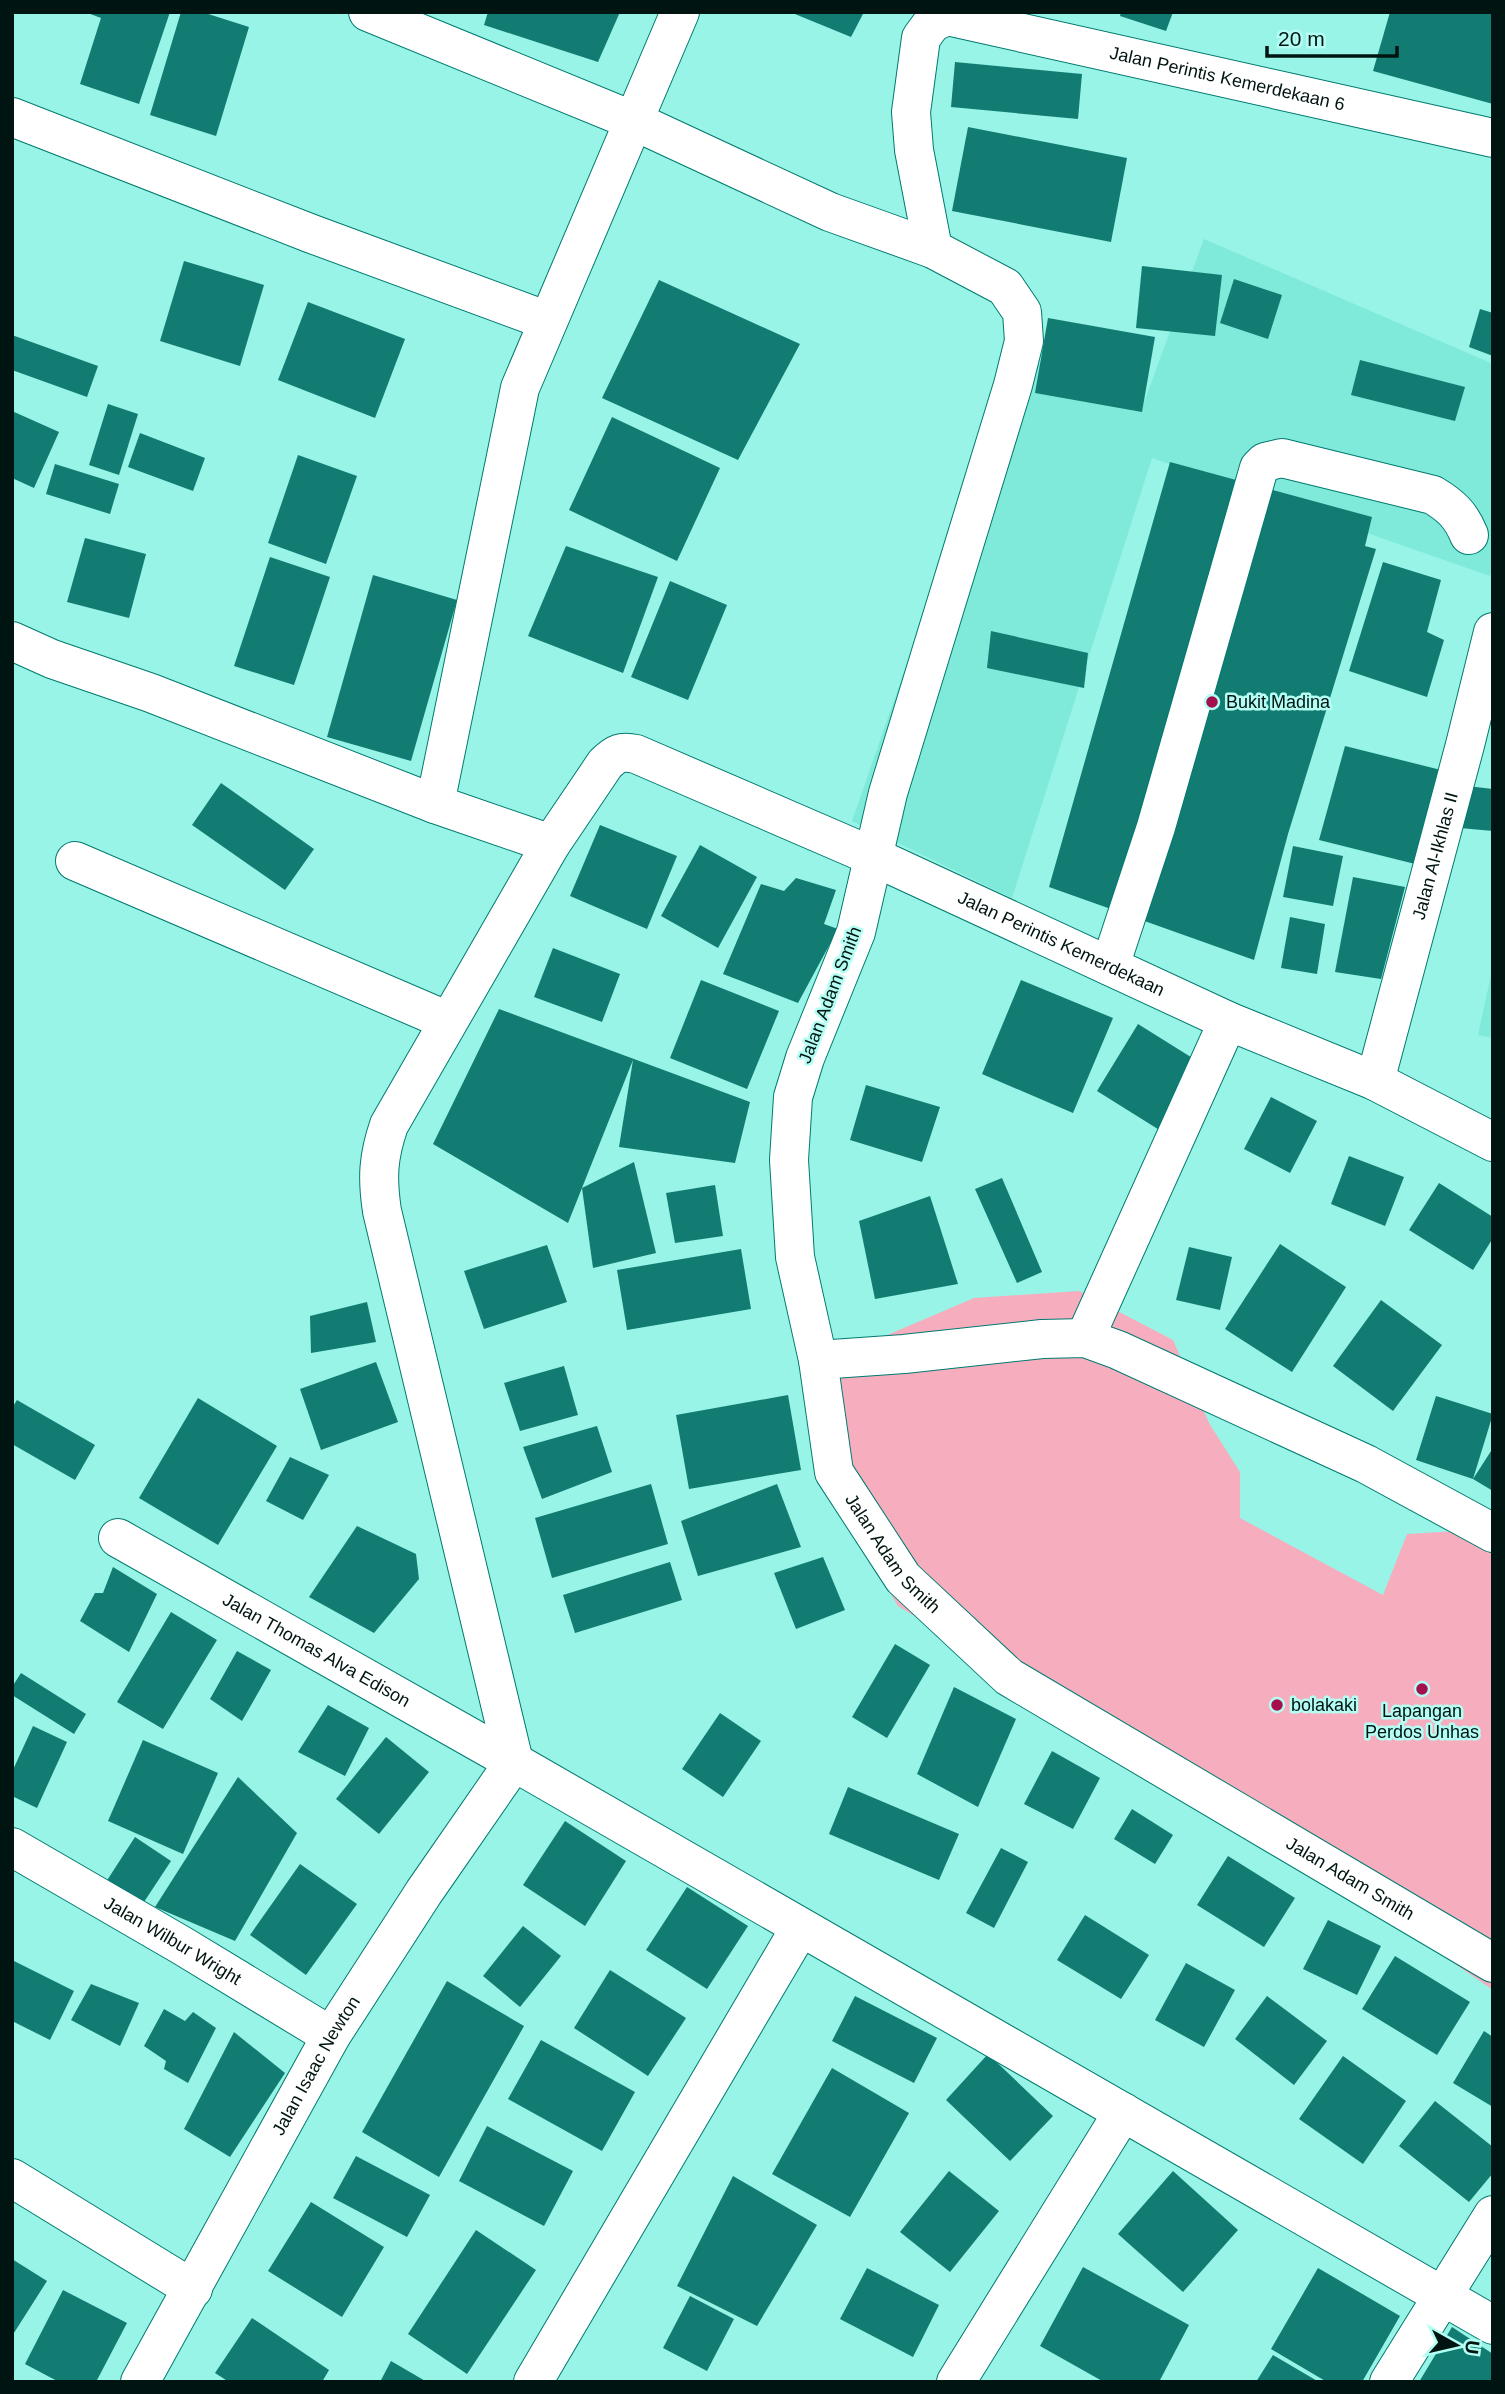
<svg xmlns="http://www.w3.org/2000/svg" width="1505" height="2394" font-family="Helvetica,sans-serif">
<rect width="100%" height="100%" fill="#97f4e7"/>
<g fill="#7fe9da">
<polygon points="1204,239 1493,364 1493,568 1490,576 1152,458 1012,898 852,821 1015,353 1142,408"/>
<polygon points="1493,966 1493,1038 1478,1035"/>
</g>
<polygon fill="#f6aebe" points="1079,1291 1173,1340 1209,1423 1240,1472 1240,1518 1383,1595 1407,1534 1474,1530 1493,1536 1493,1990 1223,1805 898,1606 830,1493 803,1371 974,1298"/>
<g fill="#127c72">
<polygon points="85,12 170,12 139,104 80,84 101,18"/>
<polygon points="181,12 202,12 249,27 216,136 150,115"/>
<polygon points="488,12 620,12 598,62 484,25"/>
<polygon points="790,12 864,12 851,37"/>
<polygon points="1121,12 1173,12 1166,31 1120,16"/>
<polygon points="1390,12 1493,12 1493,104 1373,71"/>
<polygon points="955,62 1082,74 1078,119 951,107"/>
<polygon points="968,127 1127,158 1111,242 952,211"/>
<polygon points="184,261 264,285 240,366 160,341"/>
<polygon points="1142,266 1222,275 1215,336 1136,328"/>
<polygon points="1234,279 1282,295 1268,339 1220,323"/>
<polygon points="659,280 800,344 738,460 602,398"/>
<polygon points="308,302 405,339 375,418 278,380"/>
<polygon points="1480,309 1493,313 1493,356 1469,347"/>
<polygon points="1048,318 1155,337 1142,412 1035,393"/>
<polygon points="12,335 98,366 87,397 12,370"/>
<polygon points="1360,360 1465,387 1455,421 1351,395"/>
<polygon points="108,404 138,414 119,475 89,465"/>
<polygon points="12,411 59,432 34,488 12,478"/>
<polygon points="612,417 720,468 677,561 569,510"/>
<polygon points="140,433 205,458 193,491 128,467"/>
<polygon points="298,455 357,476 326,564 268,543"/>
<polygon points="1170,462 1372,517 1365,546 1376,549 1288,834 1254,960 1049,887"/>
<polygon points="55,464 119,484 110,514 46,494"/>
<polygon points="85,538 146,554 129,618 67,602"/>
<polygon points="566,546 658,577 623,673 528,636"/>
<polygon points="270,557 330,577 294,685 234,666"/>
<polygon points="1383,562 1441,580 1427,632 1444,640 1427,697 1349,671"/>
<polygon points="373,575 457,600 411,761 327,737"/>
<polygon points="670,581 727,605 688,700 631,677"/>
<polygon points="991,631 1088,653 1084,688 987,668"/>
<polygon points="1345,746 1441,770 1415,864 1319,840"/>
<polygon points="221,783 314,849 285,890 192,825"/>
<polygon points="1467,786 1493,789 1493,831 1460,828"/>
<polygon points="600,825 677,856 647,929 570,896"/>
<polygon points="700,845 757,877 718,948 661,916"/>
<polygon points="1293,846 1343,856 1333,906 1283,897"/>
<polygon points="1353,877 1405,887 1381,979 1335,972"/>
<polygon points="796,878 836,890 824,924 838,929 798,1003 723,974 761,884 784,891"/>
<polygon points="1290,917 1325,924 1317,974 1281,968"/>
<polygon points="553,948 620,974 602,1022 534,997"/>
<polygon points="701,980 779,1011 747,1089 670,1058"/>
<polygon points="1021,980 1113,1018 1073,1113 982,1074"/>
<polygon points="499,1009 750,1102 735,1163 619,1147 633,1060 568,1223 433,1144"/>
<polygon points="1138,1024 1202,1064 1161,1131 1097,1091"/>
<polygon points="866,1085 940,1107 922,1162 850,1140"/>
<polygon points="1271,1097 1317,1121 1290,1173 1244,1149"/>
<polygon points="1349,1156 1404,1177 1385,1226 1331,1204"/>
<polygon points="634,1162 656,1253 593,1268 582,1188"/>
<polygon points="1002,1178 1042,1272 1017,1283 975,1189"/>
<polygon points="1439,1183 1493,1217 1493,1238 1473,1270 1409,1230"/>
<polygon points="715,1185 723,1236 675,1243 666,1193"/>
<polygon points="930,1196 958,1284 875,1299 859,1221"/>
<polygon points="1280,1244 1346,1287 1292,1372 1225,1329"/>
<polygon points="547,1245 567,1302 484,1329 464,1271"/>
<polygon points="1189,1247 1232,1257 1220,1310 1176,1300"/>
<polygon points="741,1249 751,1309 627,1330 617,1270"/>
<polygon points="1381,1300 1442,1345 1393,1411 1333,1366"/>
<polygon points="367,1302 376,1342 311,1353 310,1316"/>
<polygon points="376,1362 398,1422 321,1450 300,1389"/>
<polygon points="564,1366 578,1415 520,1431 504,1383"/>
<polygon points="788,1395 801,1470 689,1489 676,1415"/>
<polygon points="1436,1396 1493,1414 1473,1479 1493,1448 1493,1491 1473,1479 1416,1460"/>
<polygon points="198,1398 277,1446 218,1545 139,1498"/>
<polygon points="17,1400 95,1445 75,1480 12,1444 12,1408"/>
<polygon points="597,1426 612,1472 542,1499 523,1447"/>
<polygon points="290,1457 329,1475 303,1520 266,1501"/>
<polygon points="651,1484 668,1544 552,1578 535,1518"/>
<polygon points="777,1484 801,1547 698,1576 681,1521"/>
<polygon points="357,1526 416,1554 419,1579 374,1633 309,1597"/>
<polygon points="823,1557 845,1610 796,1629 774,1573"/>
<polygon points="670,1562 682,1600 575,1633 563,1595"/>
<polygon points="113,1567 157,1594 129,1652 80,1621 95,1593 103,1593"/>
<polygon points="171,1612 217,1640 163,1729 117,1702"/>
<polygon points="895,1644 930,1665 887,1738 852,1717"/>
<polygon points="237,1651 271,1670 242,1721 210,1699"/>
<polygon points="21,1673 86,1714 74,1734 12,1695 12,1687"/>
<polygon points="954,1687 1016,1719 978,1807 917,1774"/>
<polygon points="328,1705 369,1728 345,1776 298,1752"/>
<polygon points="720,1713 761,1741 723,1797 682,1769"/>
<polygon points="33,1726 67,1742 37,1808 12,1796 12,1772"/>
<polygon points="386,1737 429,1772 379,1834 336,1799"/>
<polygon points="143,1740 218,1773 183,1854 108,1821"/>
<polygon points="1052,1751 1100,1778 1073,1829 1024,1804"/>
<polygon points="238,1777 297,1833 235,1941 155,1907"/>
<polygon points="848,1787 959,1834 939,1880 829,1834"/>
<polygon points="1132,1809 1173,1835 1155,1864 1114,1839"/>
<polygon points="565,1821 626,1861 585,1926 523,1885"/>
<polygon points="135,1837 171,1861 142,1905 106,1882"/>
<polygon points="1001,1848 1028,1862 994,1928 966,1913"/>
<polygon points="1228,1856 1295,1898 1264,1947 1197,1905"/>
<polygon points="300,1864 357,1904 306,1975 250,1935"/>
<polygon points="687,1887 748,1926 707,1989 646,1950"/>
<polygon points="1085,1915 1149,1955 1121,1999 1057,1960"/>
<polygon points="1328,1920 1381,1946 1357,1995 1303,1969"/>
<polygon points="523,1926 561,1956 520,2007 483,1976"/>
<polygon points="1395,1956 1470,2002 1437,2055 1362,2009"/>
<polygon points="12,1960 74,1991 50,2040 12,2021"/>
<polygon points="1186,1963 1235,1990 1204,2047 1155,2020"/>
<polygon points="610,1970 686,2018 648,2076 574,2028"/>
<polygon points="447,1981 524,2026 439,2177 362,2132"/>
<polygon points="91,1984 139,2003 120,2046 71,2020"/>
<polygon points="855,1996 937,2038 914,2083 832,2041"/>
<polygon points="1267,1996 1327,2041 1294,2085 1235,2039"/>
<polygon points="164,2009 185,2021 193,2012 216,2028 188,2083 164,2069 166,2061 144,2046"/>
<polygon points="1484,2031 1493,2037 1493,2107 1453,2083"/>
<polygon points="234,2032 285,2073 230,2157 184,2129"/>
<polygon points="541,2040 635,2092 602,2151 508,2099"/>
<polygon points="988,2054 1053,2116 1010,2161 946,2100"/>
<polygon points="1343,2056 1406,2101 1363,2164 1299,2119"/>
<polygon points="832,2068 909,2113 850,2217 772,2174"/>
<polygon points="1435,2101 1493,2147 1493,2173 1469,2202 1399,2146"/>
<polygon points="487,2126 573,2171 544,2226 459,2181"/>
<polygon points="356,2156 430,2195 407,2237 333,2198"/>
<polygon points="949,2171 999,2211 950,2272 900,2232"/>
<polygon points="1173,2171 1238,2230 1183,2292 1118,2234"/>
<polygon points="733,2176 817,2225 757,2326 677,2286"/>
<polygon points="311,2202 384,2247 342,2317 268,2271"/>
<polygon points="476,2230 536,2270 467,2374 408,2334"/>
<polygon points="12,2259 47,2281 12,2336"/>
<polygon points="1083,2267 1189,2325 1159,2382 1104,2382 1040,2346"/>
<polygon points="867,2268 939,2305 913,2357 840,2319"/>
<polygon points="1318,2268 1400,2316 1362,2382 1327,2382 1271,2349"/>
<polygon points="63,2290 127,2323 96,2382 59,2382 25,2364"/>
<polygon points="690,2296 734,2319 707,2371 663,2348"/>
<polygon points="252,2318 329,2370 322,2382 229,2382 215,2373"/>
<polygon points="1452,2327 1493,2354 1493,2382 1419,2382"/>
<polygon points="1273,2355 1319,2382 1256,2382"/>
<polygon points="391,2361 427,2382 380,2382"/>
</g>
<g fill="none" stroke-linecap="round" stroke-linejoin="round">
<defs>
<g id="street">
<path id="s1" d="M 368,12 L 634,121 L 830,212 L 933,249 L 1005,287 L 1022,312 L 1024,341 L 1013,385 L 888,793 L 856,932 L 805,1058 L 793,1097 L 789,1160 L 795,1257 L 818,1360 L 834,1472 L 903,1578 L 1009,1677 L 1493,1963"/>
<polyline points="12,117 312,234 548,321"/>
<path id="s2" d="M 933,249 L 914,150 L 911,112 L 921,38 L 932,23 L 947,16 L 1493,138"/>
<polyline points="12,641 52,659 151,693 435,804"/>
<polyline points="551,844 435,804 520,388 680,12"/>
<polyline points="75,861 448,1021"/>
<path d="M 1110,966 L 1156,827 L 1259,468 L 1265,462 L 1282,458 L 1433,495 C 1451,506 1461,515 1469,535"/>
<path id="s3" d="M 1375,1081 L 1465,745 L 1493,632"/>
<polyline points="1085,1338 1228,1021"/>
<polyline points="818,1360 904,1354 1042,1339 1085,1338 1118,1350 1366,1464 1493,1533"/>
<path id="s4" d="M 118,1538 L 514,1762 L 1493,2325"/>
<path id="s5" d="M 514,1762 L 382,1211 C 377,1178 378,1157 389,1125 L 551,844 L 605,764 C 616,753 621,751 636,754 L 872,856 L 1228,1021 L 1375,1081 L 1493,1142"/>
<path id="s6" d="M 12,1847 L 181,1945 L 331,2036"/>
<polyline points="12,2178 193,2289"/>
<path id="s7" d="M 140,2382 L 331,2036 L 424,1892 L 514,1762"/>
<polyline points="533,2382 800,1928"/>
<polyline points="956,2382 1123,2112"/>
<polyline points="1389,2382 1493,2215"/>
</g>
</defs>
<use href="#street" stroke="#017a6f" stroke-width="40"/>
<use href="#street" stroke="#fff" stroke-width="38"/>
</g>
<g fill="#a40f4e" stroke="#b5fef3" stroke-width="2.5">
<circle cx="1212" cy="702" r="7"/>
<circle cx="1422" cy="1689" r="7"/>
<circle cx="1277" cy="1705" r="7"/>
</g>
<g text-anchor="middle" stroke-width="5" stroke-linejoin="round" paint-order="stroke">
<g font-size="18" fill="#001512" stroke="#b5fef3">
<text dy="6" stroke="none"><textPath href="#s2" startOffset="536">Jalan Perintis Kemerdekaan 6</textPath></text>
<text dy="6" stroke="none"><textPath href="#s3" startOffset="233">Jalan Al-Ikhlas II</textPath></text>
<text dy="6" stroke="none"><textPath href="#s5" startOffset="1575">Jalan Perintis Kemerdekaan</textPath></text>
<text transform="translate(830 995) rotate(-69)" y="6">Jalan Adam Smith</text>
<text dy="6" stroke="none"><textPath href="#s1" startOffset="2025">Jalan Adam Smith</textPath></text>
<text dy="6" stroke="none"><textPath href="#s4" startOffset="228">Jalan Thomas Alva Edison</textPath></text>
<text dy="6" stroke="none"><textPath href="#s1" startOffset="2592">Jalan Adam Smith</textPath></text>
<text dy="6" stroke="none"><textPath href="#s6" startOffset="186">Jalan Wilbur Wright</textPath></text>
<text dy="6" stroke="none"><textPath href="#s7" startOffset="362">Jalan Isaac Newton</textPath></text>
</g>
<g font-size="18" fill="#001512" stroke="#b5fef3" text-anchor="start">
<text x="1226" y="708">Bukit Madina</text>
<text x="1291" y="1711">bolakaki</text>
<text x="1422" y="1717" text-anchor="middle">Lapangan<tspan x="1422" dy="21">Perdos Unhas</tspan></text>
</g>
</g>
<rect width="1505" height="2394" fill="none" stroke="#001512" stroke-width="28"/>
<g transform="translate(1456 2345) rotate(98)" stroke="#b5fef3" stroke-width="5" paint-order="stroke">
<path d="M0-5L12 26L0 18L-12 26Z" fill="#001512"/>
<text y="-10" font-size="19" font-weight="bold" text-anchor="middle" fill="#001512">U</text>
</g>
<path d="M1267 46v10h130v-10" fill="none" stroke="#001512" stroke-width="3.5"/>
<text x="1278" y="46" font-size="21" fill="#001512" stroke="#b5fef3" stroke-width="5" paint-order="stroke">20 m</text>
</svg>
